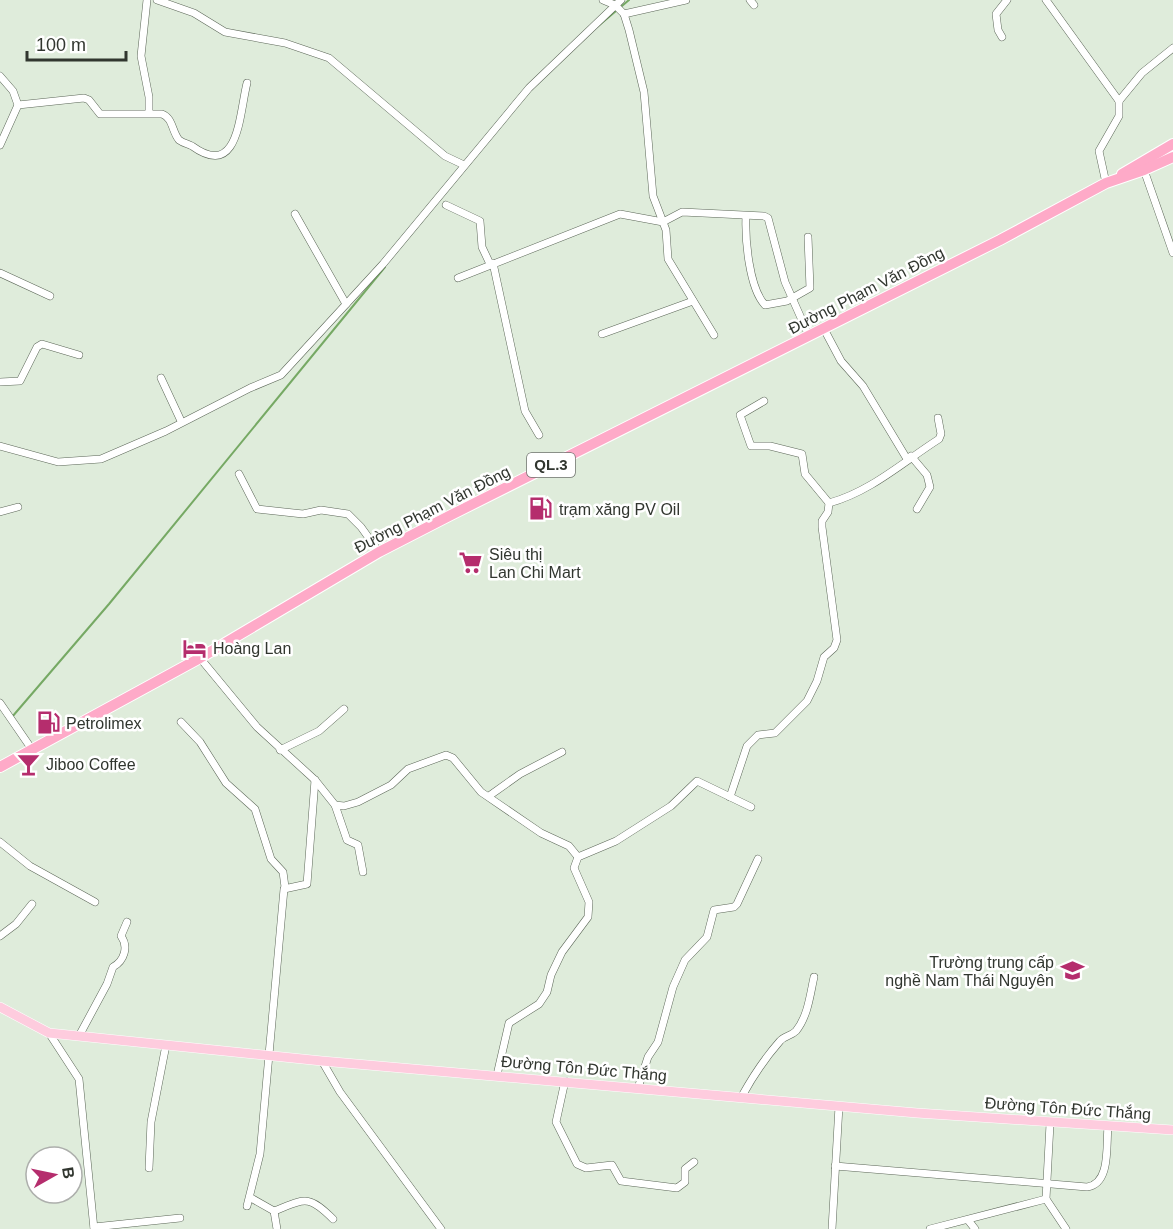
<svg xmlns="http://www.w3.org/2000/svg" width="1173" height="1229" font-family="Helvetica,sans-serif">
<rect width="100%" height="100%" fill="#dfecdb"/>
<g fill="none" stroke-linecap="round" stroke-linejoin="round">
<g stroke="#76a964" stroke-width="2">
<polyline points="597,27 629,0"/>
<polyline points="12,717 109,604 385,267"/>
</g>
<defs>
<g id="minor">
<polyline points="147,0 141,56 149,97 149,113"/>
<polyline points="157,0 194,13 225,32 285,43 329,58 445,156 464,165"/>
<polyline points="603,0 615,5 624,14 629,30 644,92 653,196 666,230 668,259 714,335"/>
<polyline points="750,0 754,5"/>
<polyline points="1046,0 1119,101 1119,116 1099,151 1106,183"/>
<polyline points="624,14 686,0"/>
<polyline points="1002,37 998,30 996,14 1007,0"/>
<polyline points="0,76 13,91 18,105 0,145"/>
<polyline points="1119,101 1142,73 1173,48"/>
<path d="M 18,105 L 84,98 L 89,100 L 100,114 L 162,114 C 173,118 172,132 179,140 C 183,143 188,144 192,146 C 239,180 239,115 247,83"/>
<polyline points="1144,170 1173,253"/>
<polyline points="446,205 480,221 482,247 490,264"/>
<polyline points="295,214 346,304"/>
<path d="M 746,216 C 745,239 749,288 765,305 L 787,301 L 810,288 L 808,237"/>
<polyline points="493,263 525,411 539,435"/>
<polyline points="0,273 50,296"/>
<polyline points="458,278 620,214 663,222 682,212 764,216 768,218 785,282 809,336"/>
<polyline points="824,329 841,361 863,386 907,459"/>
<polyline points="602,334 693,301"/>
<polyline points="161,378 181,421"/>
<polyline points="0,382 20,381 37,347 42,344 79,355"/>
<polyline points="0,446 58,462 101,459 166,431 250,388 281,375 383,264 529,88 621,0"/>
<polyline points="911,456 927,475 930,487 917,509"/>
<polyline points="239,474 257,509 303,514 321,510 348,514 361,527 379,552"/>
<path d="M 829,503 C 870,492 903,462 939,439 L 941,434 L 938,418"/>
<polyline points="0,512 18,507"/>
<polyline points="200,658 257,727 315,780 335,805 344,806 358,802 391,785 408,769 446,755 453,758 481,792 541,833 569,846 578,857"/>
<polyline points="0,703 31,748"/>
<polyline points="181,722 200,742 226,783 255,809 271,859 283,872 285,887"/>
<polyline points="280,750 319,731 344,709"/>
<polyline points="489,796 520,774 562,752"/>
<polyline points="730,797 747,746 758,735 775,733 807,701 817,681 824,657 834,648 837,640 822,527 822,521 828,512 829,503 805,474 802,454 770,446 751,446 740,415 764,401"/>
<polyline points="335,805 347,840 358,845 363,872"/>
<polyline points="0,842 30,866 95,902"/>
<polyline points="0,936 16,924 32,904"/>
<polyline points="49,1033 79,1079 94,1229"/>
<path d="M 79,1036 L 107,984 L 113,967 C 124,961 129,947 121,936 L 127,922"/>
<polyline points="322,1061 340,1092 441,1229"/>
<polyline points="497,1075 509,1023 539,1004 547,992 551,975 562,952 588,917 589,902 574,868 578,857 616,841 671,806 697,781 751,807"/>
<polyline points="565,1081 556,1122 577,1164 586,1168 612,1165 621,1181 677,1188 685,1182 685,1169 694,1162"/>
<polyline points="638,1088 648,1057 658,1042 673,987 685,960 707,937 714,910 734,907 737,904 758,859"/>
<path d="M 742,1096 C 753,1076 765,1058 780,1041 C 784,1036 791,1036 796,1031 C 808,1016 810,995 814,977"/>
<polyline points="1050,1124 1046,1199 1066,1229"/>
<path d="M 835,1166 L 1087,1187 C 1111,1184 1106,1145 1108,1126"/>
<polyline points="149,1168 151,1122 166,1045"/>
<polyline points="251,1198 274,1211"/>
<polyline points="247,1206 260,1154 284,889 307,884 315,780"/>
<path d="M 274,1211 C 305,1199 308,1194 333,1219"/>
<polyline points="274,1211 277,1229"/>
<polyline points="968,1220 975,1229"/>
<polyline points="94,1227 180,1218"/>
<polyline points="832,1229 839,1106"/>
<polyline points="930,1229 1046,1199"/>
</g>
<polyline id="major" points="0,1007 49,1033 322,1061 917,1113 1173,1130"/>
<g id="highway">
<polyline points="1122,174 1173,144"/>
<polyline points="0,767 200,658 379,552 451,515 1000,240 1106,183 1144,170 1173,157"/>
</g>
</defs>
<use href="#minor" stroke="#5c6758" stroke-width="8"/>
<use href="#major" stroke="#fff" stroke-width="10"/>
<use href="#highway" stroke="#fff" stroke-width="12"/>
<use href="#minor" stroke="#fff" stroke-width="7"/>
<use href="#major" stroke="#feccde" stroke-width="9"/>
<use href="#highway" stroke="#feaac8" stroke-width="10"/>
</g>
<defs>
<symbol id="fuel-bare" viewBox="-9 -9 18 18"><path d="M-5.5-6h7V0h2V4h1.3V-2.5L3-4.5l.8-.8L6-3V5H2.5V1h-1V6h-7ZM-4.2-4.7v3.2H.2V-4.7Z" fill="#b52d6d" stroke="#fff" stroke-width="2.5" paint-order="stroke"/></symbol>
<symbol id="supermarket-bare" viewBox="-9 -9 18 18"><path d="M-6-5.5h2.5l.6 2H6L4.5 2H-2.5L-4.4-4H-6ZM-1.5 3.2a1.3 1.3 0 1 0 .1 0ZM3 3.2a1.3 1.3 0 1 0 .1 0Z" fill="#b52d6d" stroke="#fff" stroke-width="2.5" paint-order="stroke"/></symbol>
<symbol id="hotel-bare" viewBox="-9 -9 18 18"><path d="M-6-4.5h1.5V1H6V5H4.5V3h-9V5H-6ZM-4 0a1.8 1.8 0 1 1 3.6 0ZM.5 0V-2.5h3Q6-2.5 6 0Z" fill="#b52d6d" stroke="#fff" stroke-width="2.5" paint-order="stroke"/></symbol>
<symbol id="bar-bare" viewBox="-9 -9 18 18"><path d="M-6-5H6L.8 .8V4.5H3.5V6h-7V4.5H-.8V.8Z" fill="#b52d6d" stroke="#fff" stroke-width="2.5" paint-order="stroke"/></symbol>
<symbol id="university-bare" viewBox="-9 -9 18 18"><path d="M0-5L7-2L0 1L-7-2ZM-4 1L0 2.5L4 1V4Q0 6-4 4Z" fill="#b52d6d" stroke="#fff" stroke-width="2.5" paint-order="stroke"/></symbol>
</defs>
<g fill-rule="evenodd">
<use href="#fuel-bare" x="524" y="492" width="33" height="33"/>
<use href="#supermarket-bare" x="454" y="546" width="33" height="33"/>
<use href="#hotel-bare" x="178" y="632" width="33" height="33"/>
<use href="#fuel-bare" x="32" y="706" width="33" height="33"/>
<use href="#bar-bare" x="12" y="748" width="33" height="33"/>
<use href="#university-bare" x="1056" y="954" width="33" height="33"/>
</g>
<g text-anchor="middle" stroke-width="5" stroke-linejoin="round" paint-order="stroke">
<rect fill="#fff" stroke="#6f726d" stroke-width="1.5" x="527" y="453" width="48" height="24" rx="4.5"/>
<g font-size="15" font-weight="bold" fill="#31362f">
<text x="551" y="470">QL.3</text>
</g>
<g font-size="16" fill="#31362f" stroke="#fff">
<text transform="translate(866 290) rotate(-27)" y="6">Đường Phạm Văn Đồng</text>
<text transform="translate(432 509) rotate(-27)" y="6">Đường Phạm Văn Đồng</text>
<text transform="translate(584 1068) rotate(5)" y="6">Đường Tôn Đức Thắng</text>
<text transform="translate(1068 1108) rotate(4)" y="6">Đường Tôn Đức Thắng</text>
</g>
<g font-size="16" fill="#31362f" stroke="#fff" text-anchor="start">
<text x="559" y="515">trạm xăng PV Oil</text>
<text x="489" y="560">Siêu thị<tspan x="489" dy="18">Lan Chi Mart</tspan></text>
<text x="213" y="654">Hoàng Lan</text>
<text x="66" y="729">Petrolimex</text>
<text x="46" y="770">Jiboo Coffee</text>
<text x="1054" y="968" text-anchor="end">Trường trung cấp<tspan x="1054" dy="18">nghề Nam Thái Nguyên</tspan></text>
</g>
</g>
<g transform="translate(54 1175) rotate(81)"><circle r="28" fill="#ffffff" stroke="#adafac" stroke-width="1.5"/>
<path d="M0-4.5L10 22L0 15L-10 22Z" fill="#b52d6d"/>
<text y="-9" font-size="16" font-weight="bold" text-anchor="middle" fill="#31362f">B</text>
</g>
<path d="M27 51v9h99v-9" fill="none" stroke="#31362f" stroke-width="3"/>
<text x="36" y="51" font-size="18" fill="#31362f" stroke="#ffffff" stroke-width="4.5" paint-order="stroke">100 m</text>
</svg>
